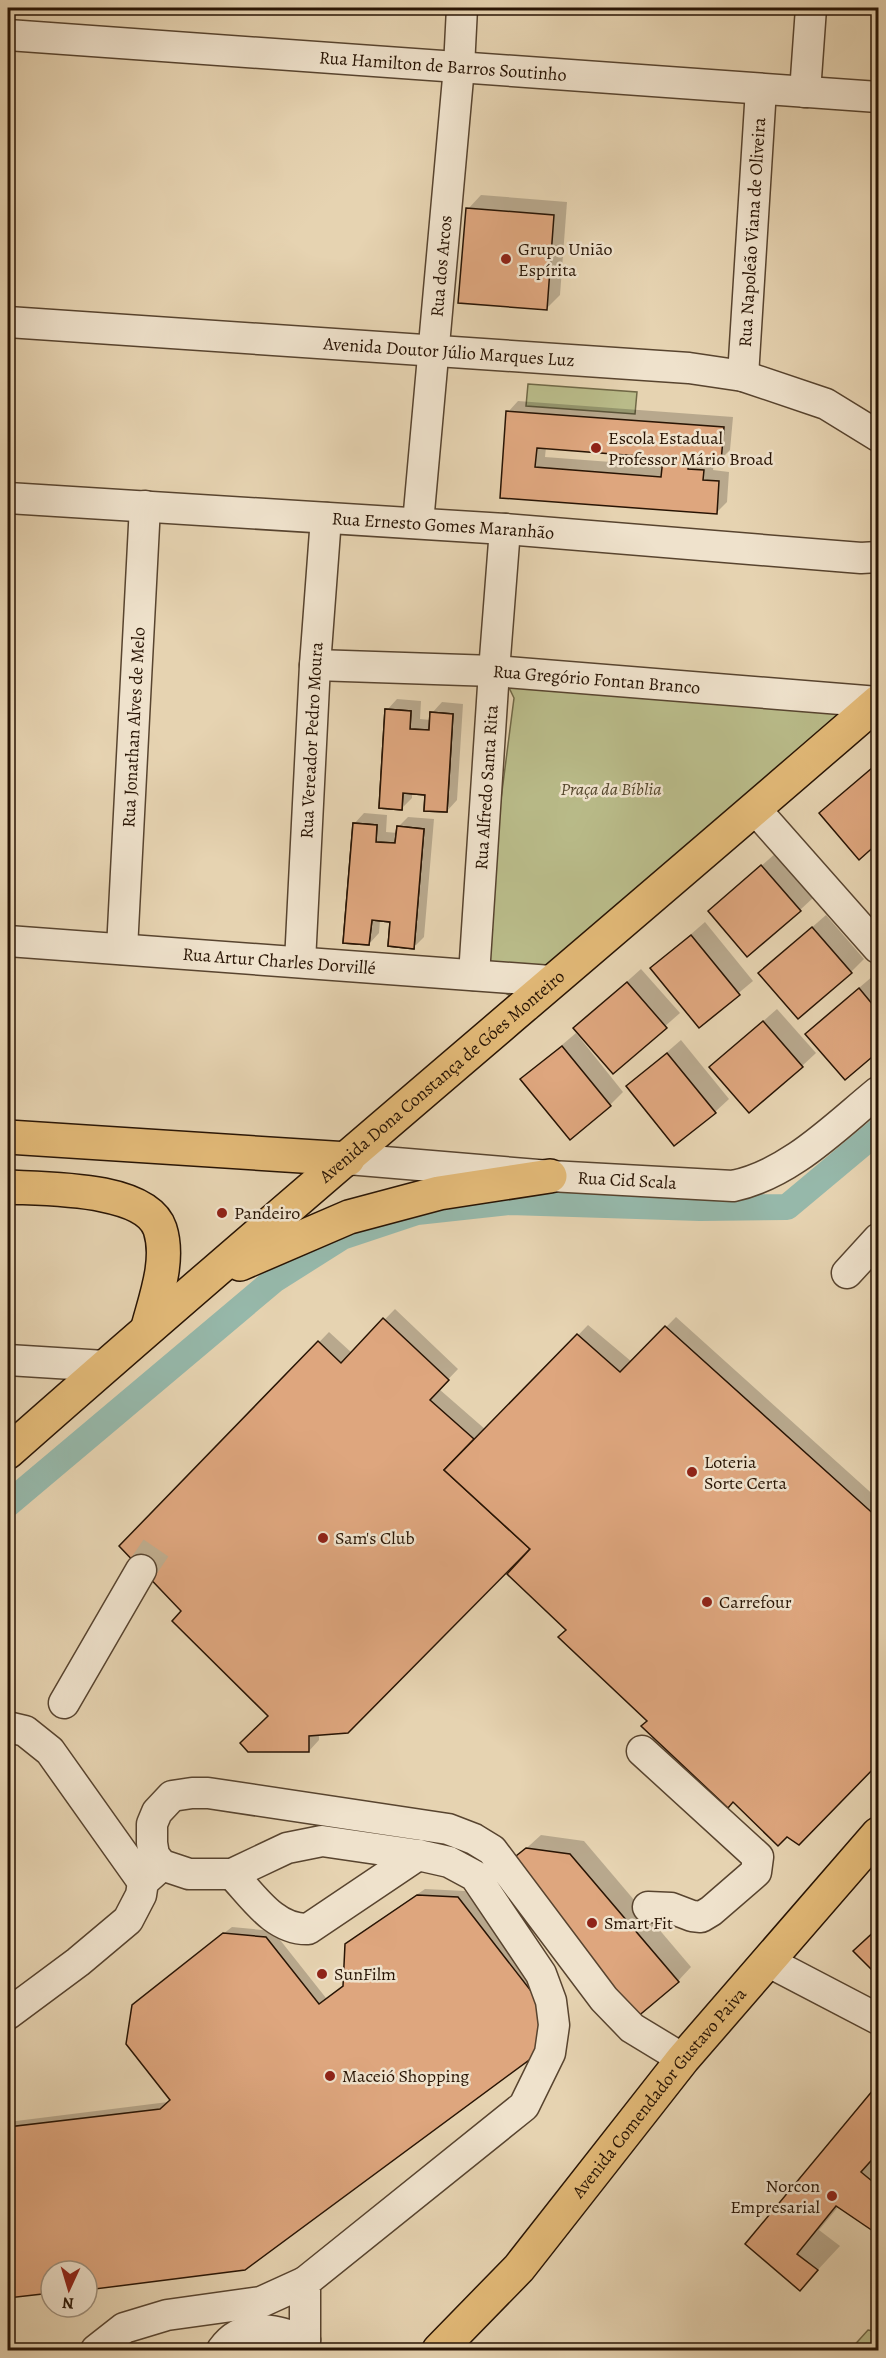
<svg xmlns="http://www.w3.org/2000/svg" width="886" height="2358" viewBox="0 0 886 2358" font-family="Alegreya,serif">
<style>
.green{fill:#b9bb89;stroke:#706846;stroke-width:1.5}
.shadow{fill:#0003;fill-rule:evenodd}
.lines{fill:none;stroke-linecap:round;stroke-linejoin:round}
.canal{stroke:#96b8aa;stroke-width:26}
.building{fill:#dea67e;stroke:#281404;stroke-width:1.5;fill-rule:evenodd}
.minor-tunnel{stroke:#c0ad8e;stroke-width:30;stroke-dasharray:30 15;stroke-linecap:butt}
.minor-casing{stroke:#58442f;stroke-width:33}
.major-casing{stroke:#281404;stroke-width:36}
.minor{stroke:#efe2cc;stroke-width:30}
.major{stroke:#e3ba78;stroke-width:33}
.poi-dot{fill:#8f2418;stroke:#efe2cc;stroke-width:2}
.labels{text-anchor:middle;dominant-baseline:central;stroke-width:5;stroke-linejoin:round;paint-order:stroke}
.street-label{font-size:18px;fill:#281404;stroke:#efe2cc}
.poi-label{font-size:18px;fill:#281404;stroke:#efe2cc;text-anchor:start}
.park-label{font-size:18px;font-style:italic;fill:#54462c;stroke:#efe2cc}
</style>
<rect width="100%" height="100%" fill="#e6d3b1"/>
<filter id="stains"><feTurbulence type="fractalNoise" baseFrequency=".00333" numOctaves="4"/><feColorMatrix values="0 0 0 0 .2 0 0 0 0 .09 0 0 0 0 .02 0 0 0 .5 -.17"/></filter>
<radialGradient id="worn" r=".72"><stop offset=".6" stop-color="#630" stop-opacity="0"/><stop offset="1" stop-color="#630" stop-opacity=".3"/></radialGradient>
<!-- green -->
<g class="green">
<polygon points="528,384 637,392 635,414 526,406"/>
<polygon points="502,673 878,702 525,1004 478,978 514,698"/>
<polygon points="868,2330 878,2332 878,2350 850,2350"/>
</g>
<!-- shadow -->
<g class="shadow">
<polygon points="481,195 567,202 560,295 546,309 468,209"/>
<path d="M518 401 733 417 730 450 720 460H714L713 470 729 472 727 502 716 513 501 497 508 412ZM546 447 664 456V466L545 457Z"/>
<polygon points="397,699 421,701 420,719 431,720 432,713 442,702 463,704 457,800 447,811 427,793 412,792 412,798 402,808 387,710"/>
<polygon points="878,762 878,841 859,858 821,813"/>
<polygon points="364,813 387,815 386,832 398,833 398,827 408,817 434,819 424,937 414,947 392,921 380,920 379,933 369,944 354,824"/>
<polygon points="776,853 814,897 800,910 710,911"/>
<polygon points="878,871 878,882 873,876"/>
<polygon points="826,915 864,959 851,972 760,973"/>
<polygon points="705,922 753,981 699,1026 652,968"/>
<polygon points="641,969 680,1013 613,1072 575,1028"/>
<polygon points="873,976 878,982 878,1050 845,1078 820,1021"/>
<polygon points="777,1009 816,1053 802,1066 711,1067"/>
<polygon points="576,1033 623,1092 610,1105 522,1079"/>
<polygon points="681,1040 729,1099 715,1112 628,1086"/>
<polygon points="395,1309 458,1369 439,1389 486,1430 588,1325 632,1362 676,1317 878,1499 878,1762 798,1843 507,1571 319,1733 319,1740 309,1751 270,1716 183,1611 121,1546 329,1332 352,1353"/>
<polygon points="541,1835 584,1841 691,1967 678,1981 508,1865"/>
<polygon points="425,1889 465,1891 551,2001 87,2288 87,2271 51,2271 51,2292 8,2296 8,2122 168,2102 172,2099 141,1998 232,1927 273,1931 326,1998 345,1984 347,1945 354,1937"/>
<polygon points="878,1929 878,1974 856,1951"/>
<polygon points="878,2086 878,2223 872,2229 839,2206 819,2230 840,2246 800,2289 747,2244"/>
</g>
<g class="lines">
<!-- canal -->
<polyline class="canal" points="8,1504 274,1280 342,1237 417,1212 510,1202 700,1208 787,1207 878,1131"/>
</g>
<!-- building -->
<g class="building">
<polygon points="466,208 554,215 547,310 458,303"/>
<path d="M506 411 724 427 721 462 689 460 688 469 704 470 703 480 719 481 717 514 500 498ZM537 448 663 458 661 477 535 467Z"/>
<path d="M385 709 411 711 410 729 429 730 430 712 453 714 447 812 424 811 425 795 403 793 402 810 379 808ZM409 739 428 741 425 780 405 778Z"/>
<polygon points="385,709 411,711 410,729 429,730 430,712 453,714 447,812 424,811 425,795 403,793 402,810 379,808"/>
<polygon points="872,768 878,775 878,843 859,860 819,813"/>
<path d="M353 823 377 825 376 842 395 843 397 826 424 829 414 949 388 946 390 922 372 920 369 945 343 943ZM375 860 394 862 391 910 372 909Z"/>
<polygon points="353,823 377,825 376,842 395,843 397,826 424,829 414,949 388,946 390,922 372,920 369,945 343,943"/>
<polygon points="761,865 801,911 747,957 708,911"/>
<polygon points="812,927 852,973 798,1019 758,973"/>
<polygon points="691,935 740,995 699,1028 650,968"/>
<polygon points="627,982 667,1028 613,1074 573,1028"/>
<polygon points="859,988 878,1011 878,1052 845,1080 805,1034"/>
<polygon points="763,1021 803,1067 749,1113 709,1067"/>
<polygon points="562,1046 611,1106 570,1140 520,1079"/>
<polygon points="667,1053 716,1113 674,1146 626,1086"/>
<polygon points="383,1318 449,1380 430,1400 474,1439 444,1470 530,1549 348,1733 309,1736 309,1752 248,1752 240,1743 268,1716 172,1621 181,1611 119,1546 318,1341 341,1363"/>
<polygon points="665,1326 878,1518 878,1764 799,1845 787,1837 778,1846 733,1802 728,1808 641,1726 647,1721 558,1637 566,1630 507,1574 530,1549 444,1470 577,1334 620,1372"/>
<polygon points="526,1848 570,1854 679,1982 636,2018 506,1864"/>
<polygon points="417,1895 458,1897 545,2009 540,2052 245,2270 87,2290 87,2271 51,2271 51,2293 8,2298 8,2127 160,2109 170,2100 126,2044 132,2005 223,1933 266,1937 319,2004 343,1986 345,1944"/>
<polygon points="878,1928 878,1976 853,1951"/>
<polygon points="878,2084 878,2153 861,2172 878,2186 878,2223 873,2231 836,2206 797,2254 818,2270 800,2291 745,2244"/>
</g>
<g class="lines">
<!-- minor-tunnel -->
<polyline class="minor-tunnel" points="141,1570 156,1548"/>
<defs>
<g id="minor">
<path id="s1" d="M8 35 878 97"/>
<polyline points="805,92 811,8"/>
<path id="s2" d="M8 322 689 368 743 376 826 404 878 436"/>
<path id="s3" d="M743 376 761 89"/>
<path id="s4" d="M8 498 505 529 861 558 878 557"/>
<path id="s5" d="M418 523 459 67 462 8"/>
<path id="s6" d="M315 665 494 671 878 702"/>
<polyline points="755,809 878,948"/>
<path id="s7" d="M8 941 551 981"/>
<path id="s8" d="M122 949 145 506"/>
<path id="s9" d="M300 962 315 665 326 518"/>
<path id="s10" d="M474 975 494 671 505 529"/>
<path id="s11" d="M348 1159 550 1176 733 1186C790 1174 835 1127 878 1092"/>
<polyline points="847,1273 878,1239"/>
<polyline points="8,1360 105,1366"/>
<polyline points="64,1703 141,1570"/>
<polyline points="8,1727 25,1731 50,1751 143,1882"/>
<polyline points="642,1751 758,1857 756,1872 711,1911 701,1917 692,1916 671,1908 648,1907"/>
<path d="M232 1874C253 1896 274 1930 308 1929L418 1855"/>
<polyline points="767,1961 878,2019"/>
<polyline points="8,2014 78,1962 128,1920 141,1895 143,1882 162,1865"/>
<polyline points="96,2350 124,2328 167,2315 261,2302 305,2282"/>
<path d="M222 2350C244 2319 275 2331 305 2340"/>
<polyline points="303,2350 305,2340 305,2282 524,2106 550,2053 554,2025 551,2001 541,1974 475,1876 449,1862 418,1855 322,1841 287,1848 232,1874 189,1874 162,1865 154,1855 152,1843 152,1824 157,1812 172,1796 192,1793 208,1793 448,1829 474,1839 492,1850 604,1999 632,2028 683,2059"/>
</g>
<g id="major">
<polyline points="8,1137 348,1159"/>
<path d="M8 1187C44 1189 146 1187 160 1229 170 1260 156 1297 148 1327"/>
<polyline points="240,1264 349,1217 439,1193 550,1176"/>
<path id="s12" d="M8 1452C295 1198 589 953 878 702"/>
<path id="s13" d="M439 2350 519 2268 683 2059 878 1834"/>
</g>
</defs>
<!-- minor casing -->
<use href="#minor" class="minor-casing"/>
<!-- major casing -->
<use href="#major" class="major-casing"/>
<!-- minor -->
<use href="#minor" class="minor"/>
<!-- major -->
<use href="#major" class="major"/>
</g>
<!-- markers -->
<g class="poi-dot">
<circle cx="506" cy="259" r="6"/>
<circle cx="596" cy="448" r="6"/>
<circle cx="222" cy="1213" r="6"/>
<circle cx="692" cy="1472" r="6"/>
<circle cx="323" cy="1538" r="6"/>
<circle cx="707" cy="1602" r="6"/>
<circle cx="592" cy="1923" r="6"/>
<circle cx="322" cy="1974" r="6"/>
<circle cx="330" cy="2076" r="6"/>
<circle cx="832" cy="2196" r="6"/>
</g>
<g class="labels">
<!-- street labels -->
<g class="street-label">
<text stroke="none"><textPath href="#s1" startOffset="436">Rua Hamilton de Barros Soutinho</textPath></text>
<text stroke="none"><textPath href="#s3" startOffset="144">Rua Napoleão Viana de Oliveira</textPath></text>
<text stroke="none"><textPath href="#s5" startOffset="258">Rua dos Arcos</textPath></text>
<text stroke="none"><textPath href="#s2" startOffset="442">Avenida Doutor Júlio Marques Luz</textPath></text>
<text stroke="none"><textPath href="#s4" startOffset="436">Rua Ernesto Gomes Maranhão</textPath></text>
<text stroke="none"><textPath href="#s6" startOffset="282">Rua Gregório Fontan Branco</textPath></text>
<text stroke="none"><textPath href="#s8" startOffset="222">Rua Jonathan Alves de Melo</textPath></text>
<text stroke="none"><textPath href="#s9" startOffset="222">Rua Vereador Pedro Moura</textPath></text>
<text stroke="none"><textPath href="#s10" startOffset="188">Rua Alfredo Santa Rita</textPath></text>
<text stroke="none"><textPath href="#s7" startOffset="272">Rua Artur Charles Dorvillé</textPath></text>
<text stroke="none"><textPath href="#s12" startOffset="574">Avenida Dona Constança de Góes Monteiro</textPath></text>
<text stroke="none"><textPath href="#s11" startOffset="280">Rua Cid Scala</textPath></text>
<text stroke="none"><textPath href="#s13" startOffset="339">Avenida Comendador Gustavo Paiva</textPath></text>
</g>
<!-- poi labels -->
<g class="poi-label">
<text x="518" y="249">Grupo União<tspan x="518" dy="21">Espírita</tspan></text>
<text x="608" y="438">Escola Estadual<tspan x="608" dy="21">Professor Mário Broad</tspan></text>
<text x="234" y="1213">Pandeiro</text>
<text x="704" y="1462">Loteria<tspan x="704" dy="21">Sorte Certa</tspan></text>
<text x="335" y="1538">Sam's Club</text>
<text x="719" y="1602">Carrefour</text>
<text x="604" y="1923">Smart Fit</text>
<text x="334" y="1974">SunFilm</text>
<text x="342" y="2076">Maceió Shopping</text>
<text x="820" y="2186" text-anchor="end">Norcon<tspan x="820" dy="21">Empresarial</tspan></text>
</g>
<!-- park labels -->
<g class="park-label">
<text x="611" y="789">Praça da Bíblia</text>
</g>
</g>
<!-- margin -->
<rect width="886" height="2358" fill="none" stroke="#e6d3b1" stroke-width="30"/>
<rect x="9" y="9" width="868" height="2340" fill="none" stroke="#281404" stroke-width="3"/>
<rect x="15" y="15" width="856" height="2328" fill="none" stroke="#281404" stroke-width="1.5"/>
<!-- north arrow -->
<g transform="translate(69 2289) rotate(184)"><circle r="28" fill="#efe2cc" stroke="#9f907c" stroke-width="1.5"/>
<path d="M0-4.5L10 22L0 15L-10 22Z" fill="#8f2418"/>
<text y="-9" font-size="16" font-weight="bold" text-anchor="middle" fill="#281404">N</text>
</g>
<rect width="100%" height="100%" filter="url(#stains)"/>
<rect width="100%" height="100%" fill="url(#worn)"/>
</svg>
